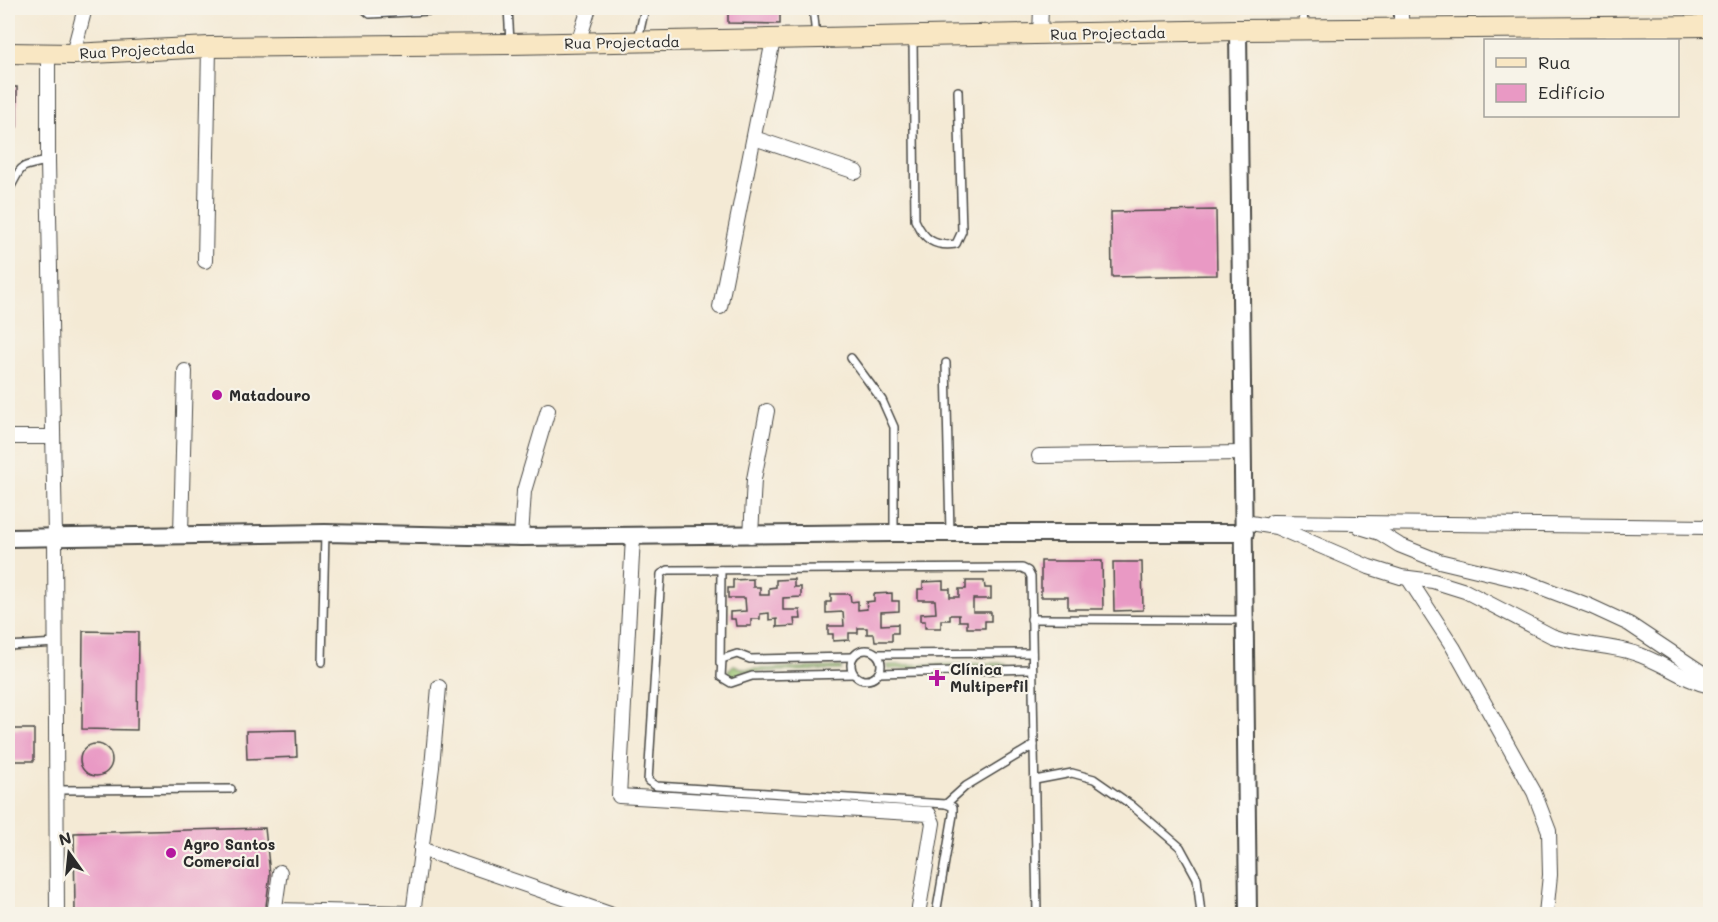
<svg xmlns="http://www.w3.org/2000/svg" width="1718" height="922" viewBox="0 0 1718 922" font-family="Mali,sans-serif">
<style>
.green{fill:#98c370;stroke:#62774e;stroke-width:1.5}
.building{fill:#e999c4}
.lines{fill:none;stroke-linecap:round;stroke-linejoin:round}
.service-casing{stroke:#494844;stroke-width:10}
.minor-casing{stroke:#494844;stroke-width:16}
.tertiary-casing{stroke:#494844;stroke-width:20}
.secondary-casing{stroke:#494844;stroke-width:22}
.service{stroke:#fff;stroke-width:7}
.minor{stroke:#fff;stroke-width:14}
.tertiary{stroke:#fff;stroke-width:16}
.secondary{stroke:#f9e7c3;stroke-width:20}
.poi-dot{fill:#b5179e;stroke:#f7f3e8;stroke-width:2}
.labels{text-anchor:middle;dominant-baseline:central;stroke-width:4.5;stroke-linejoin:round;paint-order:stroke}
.street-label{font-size:15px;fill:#2b2b2b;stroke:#f7f3e8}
.poi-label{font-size:15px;font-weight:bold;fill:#2b2b2b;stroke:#f7f3e8;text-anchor:start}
</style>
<rect width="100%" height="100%" fill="#f7f3e8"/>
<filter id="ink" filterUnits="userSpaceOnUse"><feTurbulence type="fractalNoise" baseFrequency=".0167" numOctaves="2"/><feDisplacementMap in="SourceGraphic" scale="12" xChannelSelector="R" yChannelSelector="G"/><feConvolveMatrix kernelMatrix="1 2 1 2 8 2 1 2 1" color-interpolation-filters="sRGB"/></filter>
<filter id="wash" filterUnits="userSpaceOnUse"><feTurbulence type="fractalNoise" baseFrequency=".008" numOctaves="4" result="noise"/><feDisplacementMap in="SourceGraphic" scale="24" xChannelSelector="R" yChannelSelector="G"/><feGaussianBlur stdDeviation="1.35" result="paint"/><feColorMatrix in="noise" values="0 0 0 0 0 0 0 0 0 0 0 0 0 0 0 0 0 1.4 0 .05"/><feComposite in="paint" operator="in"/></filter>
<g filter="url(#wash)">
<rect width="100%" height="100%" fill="#f4ead5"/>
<!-- green -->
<g class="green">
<polygon points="1005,663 1005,666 888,669 888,665"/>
<polygon points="734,665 744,669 841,667 841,670 744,672 732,677 728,671"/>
</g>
<g id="blocks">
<!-- building -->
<g class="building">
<polygon points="728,8 780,8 780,24 728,23"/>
<rect x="8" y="87" width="9" height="40"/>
<polygon points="1216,210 1217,275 1112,277 1111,212"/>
<polygon points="1041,561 1102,561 1103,609 1068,609 1068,597 1041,597"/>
<polygon points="1113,562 1142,562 1143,610 1114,611"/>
<polygon points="753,579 753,587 760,587 760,595 769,595 769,588 776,587 776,580 794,579 794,587 801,587 801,597 783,598 783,610 800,610 801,619 794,619 795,626 777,627 777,619 769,620 769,613 760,614 760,619 751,619 751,626 736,626 735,619 730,619 730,612 746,611 745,598 728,598 728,588 733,588 733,580"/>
<polygon points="943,581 943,589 950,589 950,597 959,597 959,589 966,589 966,581 984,581 985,588 991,588 991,599 973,599 973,612 991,612 991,621 985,621 985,628 967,628 967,621 959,621 959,615 950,615 950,620 941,620 941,628 925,628 925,621 920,621 920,614 936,613 935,600 918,600 918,589 923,589 923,582"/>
<polygon points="892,593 892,601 899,601 899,611 881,612 881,625 898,624 898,633 892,633 892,641 875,641 874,634 867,634 867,628 858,628 858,633 849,633 849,640 833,641 833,634 828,634 828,626 844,626 843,612 826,613 826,602 831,602 831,594 850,594 851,602 858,601 858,610 867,609 866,602 874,601 874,594"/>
<polygon points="83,631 138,632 137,730 82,729"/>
<rect x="8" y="729" width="26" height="32"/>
<polygon points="296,730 297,757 247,759 246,731"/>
<circle cx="96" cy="760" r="16"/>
<polygon points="265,828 270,874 265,914 75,914 74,833"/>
</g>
</g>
</g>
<g filter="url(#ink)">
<use href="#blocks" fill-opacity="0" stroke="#494844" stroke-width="1.5"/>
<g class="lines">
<defs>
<g id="service">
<polyline points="363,8 370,14 489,8"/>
<polyline points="508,8 510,42"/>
<polyline points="813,8 816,36"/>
<polyline points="1303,28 1304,8"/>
<polyline points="638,39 645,8"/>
<path d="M913 39 915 220C924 240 935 247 956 244L962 231 958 91"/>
<path d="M8 191C24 166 14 167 48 161"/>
<polyline points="851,358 882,400 894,427 894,533"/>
<polyline points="946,363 950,533"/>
<polyline points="1031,619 1245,620"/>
<polyline points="8,646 56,643"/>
<circle cx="866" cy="665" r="15"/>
<polyline points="877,654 1032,653"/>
<polyline points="852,657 750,659 737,654 722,659 721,677 731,683 752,676 853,674"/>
<polyline points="322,662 325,533"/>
<polyline points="720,663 721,570"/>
<polyline points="879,673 1032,669"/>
<polyline points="1035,780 1072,773 1094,779 1130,804 1180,847 1197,878 1201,914"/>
<polyline points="56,790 231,789"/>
<polyline points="946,804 966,786 1034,745"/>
<polyline points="936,914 953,815 953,807 946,804 656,786 648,781 661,574 668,570 1022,568 1028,571 1031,577 1037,914"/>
</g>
<g id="minor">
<polyline points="1401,30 1401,8"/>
<polyline points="1040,34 1041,8"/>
<polyline points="578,43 589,8"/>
<polyline points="48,54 48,161 55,537 57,914"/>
<polyline points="73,54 85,8"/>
<polyline points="754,138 856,172"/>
<polyline points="205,261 209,47"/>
<polyline points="720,307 773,40"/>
<polyline points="8,437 52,437"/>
<polyline points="1039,456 1243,453"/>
<path d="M1244 522 1276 527 1369 567 1401 577 1433 581 1465 591 1552 636C1579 646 1607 644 1634 653 1661 661 1683 680 1710 686"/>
<polyline points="1272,522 1710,527"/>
<polyline points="1360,527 1380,533 1399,545 1439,561 1527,582 1590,606 1629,624 1710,678"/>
<polyline points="181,534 185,371"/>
<polyline points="751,536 754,479 767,411"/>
<polyline points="521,537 524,491 548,410"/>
<polyline points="633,537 619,796 929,814 933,823 918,914"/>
<polyline points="1408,578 1453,647 1534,792 1549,831 1550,875 1546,914"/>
<polyline points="421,849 610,914"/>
<polyline points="275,910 413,913"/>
<polyline points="274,914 280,872"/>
<polyline points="413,914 432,767 439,687"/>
</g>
<g id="tertiary">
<polyline points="1238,30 1248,914"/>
<polyline points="8,538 325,533 521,537 894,533 1245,533"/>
</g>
<polyline id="secondary" points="8,53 73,54 209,47 510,44 1238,30 1710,26"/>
</defs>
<!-- service casing -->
<use href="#service" class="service-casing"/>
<!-- minor casing -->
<use href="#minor" class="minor-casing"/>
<!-- tertiary casing -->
<use href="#tertiary" class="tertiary-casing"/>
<!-- secondary casing -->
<use href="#secondary" class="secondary-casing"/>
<!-- service -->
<use href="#service" class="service"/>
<!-- minor -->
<use href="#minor" class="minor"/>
<!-- tertiary -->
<use href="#tertiary" class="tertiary"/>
<!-- secondary -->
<use href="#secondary" class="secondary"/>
</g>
</g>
<!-- markers -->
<g class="poi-dot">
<circle cx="217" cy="395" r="6"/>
<path d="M934 669h6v6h6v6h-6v6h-6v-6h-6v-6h6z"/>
<circle cx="171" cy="853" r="6"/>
</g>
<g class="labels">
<!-- street labels -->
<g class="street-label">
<text transform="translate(1108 33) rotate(-1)">Rua Projectada</text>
<text transform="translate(622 42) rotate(-1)">Rua Projectada</text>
<text transform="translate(137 50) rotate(-3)">Rua Projectada</text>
</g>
<!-- poi labels -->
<g class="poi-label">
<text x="229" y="395">Matadouro</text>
<text x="950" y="669">Clínica<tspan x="950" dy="17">Multiperfil</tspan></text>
<text x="183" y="844">Agro Santos<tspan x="183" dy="17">Comercial</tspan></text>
</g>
</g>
<!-- margin -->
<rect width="1718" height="922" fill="none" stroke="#f7f3e8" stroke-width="30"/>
<!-- legend -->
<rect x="1484" y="39" width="195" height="78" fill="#f7f3e8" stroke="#a5a39c" stroke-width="1.5"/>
<rect x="1496" y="58" width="30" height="9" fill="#f9e7c3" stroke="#a5a39c" stroke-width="1.5"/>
<text x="1538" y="69" font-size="18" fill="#2b2b2b">Rua</text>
<rect x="1496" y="84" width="30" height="18" fill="#e999c4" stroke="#a5a39c" stroke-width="1.5"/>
<text x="1538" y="99" font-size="18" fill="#2b2b2b">Edifício</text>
<!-- north arrow -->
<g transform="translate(69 853) rotate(345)" stroke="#f7f3e8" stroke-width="4.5" paint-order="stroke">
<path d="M0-4.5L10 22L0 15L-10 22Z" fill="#2b2b2b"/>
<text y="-9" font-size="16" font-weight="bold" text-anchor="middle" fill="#2b2b2b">N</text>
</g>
</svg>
